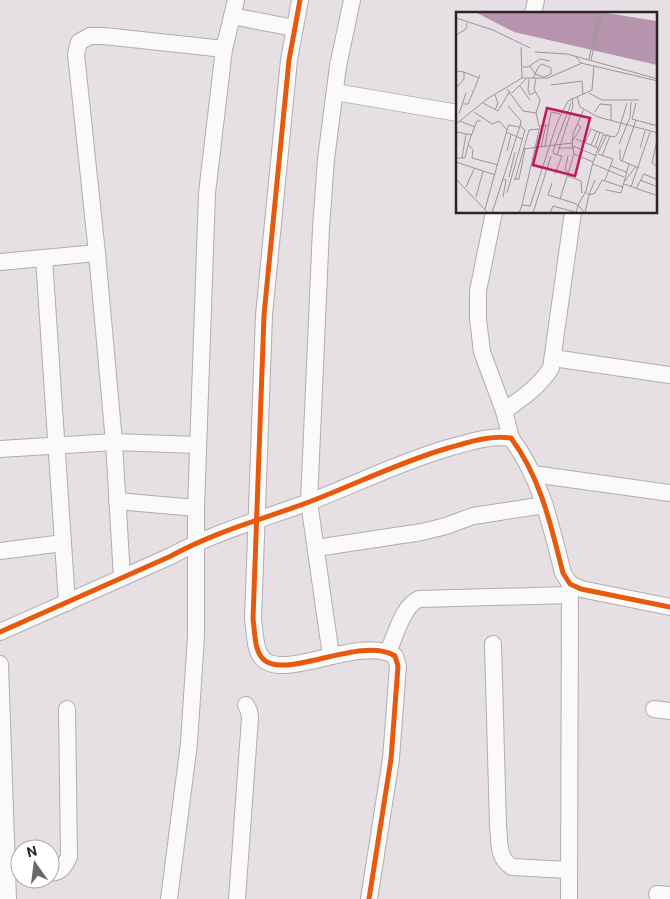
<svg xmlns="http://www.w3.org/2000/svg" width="670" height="899" viewBox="0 0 670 899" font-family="Roboto,sans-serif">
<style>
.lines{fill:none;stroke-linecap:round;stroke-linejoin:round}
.minor-casing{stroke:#b1acaf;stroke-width:18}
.minor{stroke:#fbfafb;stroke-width:16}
.cycleway-casing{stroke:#fff;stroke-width:8}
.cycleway{stroke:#e8590c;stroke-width:5}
.inset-road{fill:none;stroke:#9a9599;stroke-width:1}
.view{fill:#c2185b;fill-opacity:0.15;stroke:#c2185b;stroke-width:2.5}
.inset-edge{fill:none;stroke:#292528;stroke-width:2.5}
</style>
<rect width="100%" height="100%" fill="#e6e0e4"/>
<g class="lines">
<defs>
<g id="minor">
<path d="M300 0 289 60 264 315 253 619C255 631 254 650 263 659 285 681 360 635 395 656L398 666 391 759 369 899"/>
<polyline points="533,14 536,0"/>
<polyline points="232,16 294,28"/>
<polyline points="335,92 458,113"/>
<polyline points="494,212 478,291 478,319 482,352 504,411 511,438"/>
<polyline points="44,258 67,603"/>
<polyline points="0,262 97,253"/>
<polyline points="553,358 670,375"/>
<path d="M504 411C522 398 539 387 551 368L573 212"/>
<polyline points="0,449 114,442 198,445"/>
<polyline points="533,474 670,493"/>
<polyline points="117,501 196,508"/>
<polyline points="316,548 422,532 446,526 473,516 545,505"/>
<polyline points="0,551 63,543"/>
<polyline points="122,578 114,442 97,253 76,54 79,42 90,36 104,36 224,49"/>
<path d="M0 632 171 556C214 532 263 519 309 502 356 484 400 462 448 448 470 442 489 435 511 438 541 478 551 526 563 573L570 584 581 589 670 607"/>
<path d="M493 644 498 826C500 842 497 858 512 867L569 870"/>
<path d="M388 652C395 637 403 605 419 599L570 595"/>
<polyline points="331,656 309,502 321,228 326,159 338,66 352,0"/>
<polyline points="0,664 8,899"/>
<polyline points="654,709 670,711"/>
<path d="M50 873C61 872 64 867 69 857L67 709"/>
<polyline points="657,894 670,895"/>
<polyline points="169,899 189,743 196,636 196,508 207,193 224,49 236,0"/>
<polyline points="237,899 250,718 249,711 246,705"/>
<polyline points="569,899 570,584"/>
</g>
</defs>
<!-- minor casing -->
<use href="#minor" class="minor-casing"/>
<!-- minor -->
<use href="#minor" class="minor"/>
<defs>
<g id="cycleway">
<path d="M300 0 289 60 264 315 253 619C255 631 254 650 263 659 285 681 360 635 395 656L398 666 391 759 369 899"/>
<path d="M0 632 171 556C214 532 263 519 309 502 356 484 400 462 448 448 470 442 489 435 511 438 541 478 551 526 563 573L570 584 581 589 670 607"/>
</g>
</defs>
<!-- cycleway casing -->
<use href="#cycleway" class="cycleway-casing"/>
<!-- cycleway -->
<use href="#cycleway" class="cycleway"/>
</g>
<!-- overview -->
<g transform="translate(456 12)">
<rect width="201" height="201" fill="#e6e0e4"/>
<path d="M21 1H150L201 9V53L58 20Z" fill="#b694ad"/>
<path class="inset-road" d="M0 6 37 18 74 36M0 23 10 17 11 11M79 40 111 42 202 67M120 45 125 51 202 69M133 47 143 1M135 48 146 1M74 54 79 62 88 65 95 62V56L86 52 83 54 77 66M67 55H72L84 47 94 49M0 59 8 60V67L0 76M8 60 23 66M66 66H92L126 51M80 66 78 77 84 88 80 101 83 114M73 67 72 78 74 83 79 80M95 73 126 69 127 83M64 74 74 88M51 77 67 99 80 101M56 81 70 67M133 81 146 88H183M121 85 124 95 142 105 202 121M27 91 42 99 54 79M180 91 176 107 202 114M7 92H12L24 63M155 92V108M52 94 65 109 64 114M39 98 42 91 39 83M18 100 36 112 43 109 51 118 29 197M139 100 144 92 155 93M3 102 10 81M4 109 19 115M25 109H21L12 132 17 138 16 146 42 153M0 112 31 87 66 66 65 35M51 118 53 113 63 115M0 120 16 123M50 120 66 127M202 124 196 151 202 155M120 127 142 136M116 130 125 115 121 112M129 131 135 117 148 122M116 132 117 122 128 97M163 132 174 105 175 90M135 133 141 119M89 134 95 100 104 102M117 134 141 144M85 135 90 113M139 135 144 120M102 136H118M184 136 189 119M67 137 116 131 118 142 137 150 130 179 122 193 129 201M164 137V148L183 156M51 139 55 122M142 141 151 122M142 142 157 147 149 168M101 143 117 94 116 86M112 144 109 158 113 160M146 144 154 124M0 146H9L12 133M6 146 10 122M166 149 180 108M0 150 39 163M137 150 147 123 159 125 162 121 171 91M137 152 168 165M155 154 170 160M99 162 106 144 98 142 97 139 115 91M112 164 125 169 126 181M53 165 59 140M0 167 32 201M58 167H63L69 137M59 168 73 118 83 117M184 168 202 175M169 169 180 154M96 171 92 183 118 191 122 193 120 201M168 172 202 184M10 175 18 157M175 175 194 120M180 177 188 162 202 168M150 178 165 181 173 152M133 183 139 181 146 168 167 175M133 183 139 168M20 185 27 159M47 185 50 168 47 167M104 187 118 142M66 193 84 114 93 113M129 200 133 183 129 180M36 201 64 114 69 118 51 181M63 201 66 193 74 194 101 111 112 89 136 78 138 53M77 201 95 144M94 201 97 194 119 200"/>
<path class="view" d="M91 96 134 106 119 164 77 153Z"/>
<rect width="201" height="201" class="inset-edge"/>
</g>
<!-- north arrow -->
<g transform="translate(35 864) rotate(346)"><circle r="24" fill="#ffffff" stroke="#a9a8a9"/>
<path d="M0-4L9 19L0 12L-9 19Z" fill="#6b666a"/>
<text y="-8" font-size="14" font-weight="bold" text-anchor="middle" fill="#292528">N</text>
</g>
</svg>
